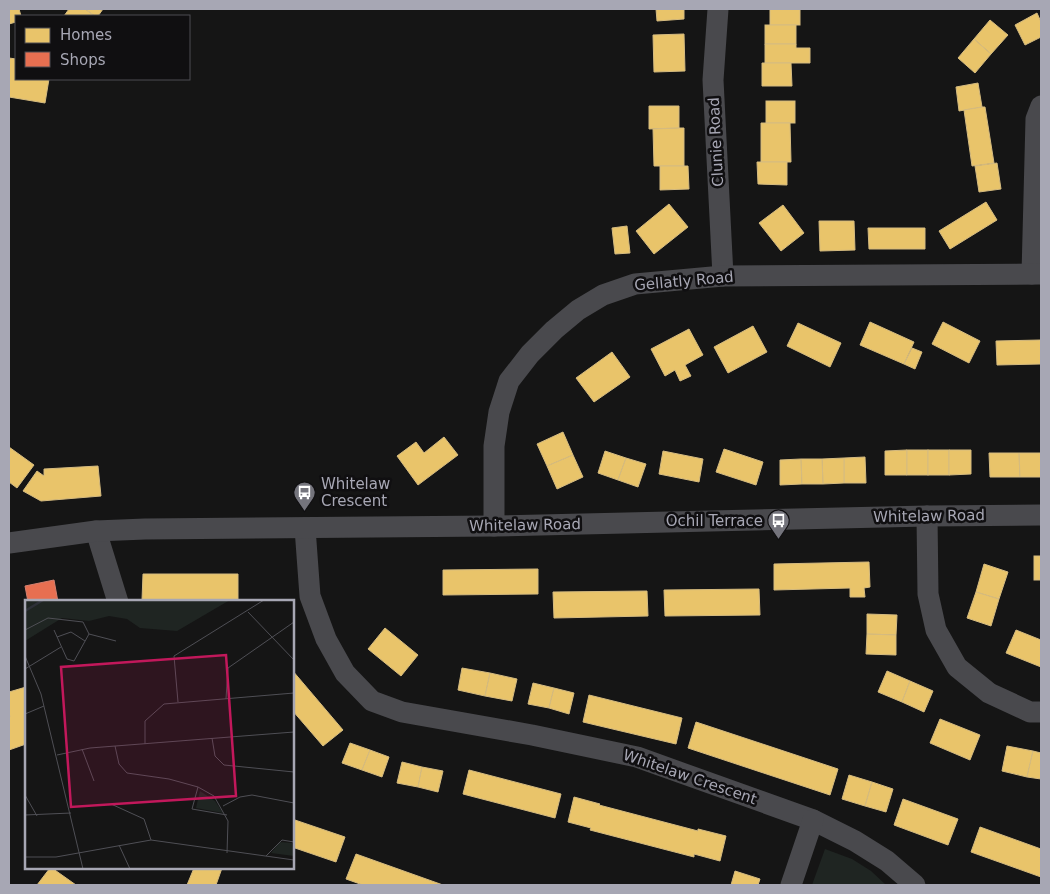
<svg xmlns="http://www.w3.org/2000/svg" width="1050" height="894" viewBox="0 0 1050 894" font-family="'DejaVu Sans',sans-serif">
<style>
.green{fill:#1f2522}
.homes{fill:#e9c46a;stroke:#d5bb80}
.shops{fill:#e76f51;stroke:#d4806f}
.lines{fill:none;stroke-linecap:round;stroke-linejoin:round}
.minor{stroke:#49494d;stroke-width:21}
.labels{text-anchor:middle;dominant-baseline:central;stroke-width:5;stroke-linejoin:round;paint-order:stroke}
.street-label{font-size:15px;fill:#a7a7b4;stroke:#100f11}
.poi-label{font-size:15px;fill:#a7a7b4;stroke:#100f11;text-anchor:start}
.inset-river{fill:none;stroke:#2e3038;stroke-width:2.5}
.inset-road{fill:none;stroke:#4f4f55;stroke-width:1}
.view{fill:#c2185b;fill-opacity:0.15;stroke:#c2185b;stroke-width:2.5}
.inset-edge{fill:none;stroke:#a7a7b4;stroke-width:2.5}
</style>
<rect width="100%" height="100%" fill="#151515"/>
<!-- green -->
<polygon class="green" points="825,849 852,859 871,871 886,885 812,885"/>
<!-- homes -->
<g class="homes">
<polygon points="9,9 19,9 21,16 16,16 16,22 9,24"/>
<polygon points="69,9 85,9 95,16 64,16"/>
<polygon points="85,9 103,9 98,16 95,16"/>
<polygon points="656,9 684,9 684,19 657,21"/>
<rect x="770" y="9" width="30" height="16"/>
<polygon points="1037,13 1041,22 1041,37 1025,45 1015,25"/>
<polygon points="990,20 1008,35 991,54 974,39"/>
<rect x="765" y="25" width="31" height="19"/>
<polygon points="684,34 685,71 654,72 653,35"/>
<polygon points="974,39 991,54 975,73 958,58"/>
<polygon points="765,44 796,44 796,48 810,48 810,63 765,63"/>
<polygon points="9,58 16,59 16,79 49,79 45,103 9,97"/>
<polygon points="762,63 791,63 792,86 762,86"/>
<polygon points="978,83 982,107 959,111 956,87"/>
<rect x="766" y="101" width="29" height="22"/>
<polygon points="649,106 679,106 679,128 649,129"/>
<polygon points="982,107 985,107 994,163 972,166 964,110"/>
<polygon points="761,123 790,123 791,162 761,162"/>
<polygon points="679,128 684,128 684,166 654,166 653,129"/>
<polygon points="757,162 787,162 787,185 758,184"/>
<polygon points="997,163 1001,189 979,192 975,166"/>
<polygon points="660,166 688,166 689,189 660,190"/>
<polygon points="986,202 997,220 950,249 939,231"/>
<polygon points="669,204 688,227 654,254 636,231"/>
<polygon points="783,205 804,233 781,251 759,223"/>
<polygon points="819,221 854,221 855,250 820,251"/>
<polygon points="627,226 630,253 615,254 612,228"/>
<polygon points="868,228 925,228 925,249 869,249"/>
<polygon points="870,322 914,342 904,364 860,345"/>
<polygon points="943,322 980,341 969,363 932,344"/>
<polygon points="798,323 841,343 830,367 787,346"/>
<polygon points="753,326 767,352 728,373 714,347"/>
<polygon points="689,329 703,355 685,365 691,376 680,381 675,370 665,376 651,349"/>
<polygon points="1041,340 1041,364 997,365 996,341"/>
<polygon points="912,348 922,352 915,369 904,364"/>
<polygon points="612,352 630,377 594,402 576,378"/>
<polygon points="563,432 573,455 547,466 537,444"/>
<polygon points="444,437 458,455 418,485 397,456 416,442 424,453"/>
<polygon points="9,447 34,465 17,488 9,482"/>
<polygon points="724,449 763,462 756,485 716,472"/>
<polygon points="907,450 907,475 885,475 885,451"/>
<rect x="907" y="450" width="21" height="25"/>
<rect x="928" y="450" width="21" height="25"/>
<polygon points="949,450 971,450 971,474 949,475"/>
<polygon points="605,451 626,458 618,480 598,473"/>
<polygon points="663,451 703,459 699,482 659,474"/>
<polygon points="989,453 1019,453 1020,477 990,477"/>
<polygon points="1019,453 1041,453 1041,477 1020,477"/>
<polygon points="573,455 583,477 557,489 547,466"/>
<polygon points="865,457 866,483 844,483 844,458"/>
<polygon points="626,458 646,464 638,487 618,480"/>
<polygon points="844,458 844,483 823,484 822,459"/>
<polygon points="801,459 802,484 780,485 780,460"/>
<polygon points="801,459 822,459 823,484 802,484"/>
<polygon points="98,466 101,496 41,501 23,491 37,471 44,476 44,469"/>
<rect x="1034" y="556" width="7" height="24"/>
<polygon points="869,562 870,587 864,588 865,597 850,597 850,588 774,590 774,564"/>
<polygon points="984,564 1008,572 999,599 976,592"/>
<polygon points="538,569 538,594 443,595 443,570"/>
<polygon points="143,574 238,574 238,600 142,600"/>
<polygon points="759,589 760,615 665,616 664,590"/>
<polygon points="647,591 648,616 554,618 553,592"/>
<polygon points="976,592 999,599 991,626 967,618"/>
<polygon points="867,614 897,615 896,635 867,634"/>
<polygon points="385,628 418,655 401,676 368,649"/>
<polygon points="1016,630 1041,640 1041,667 1006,653"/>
<polygon points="867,634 896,635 896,655 866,654"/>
<polygon points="462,668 490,673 485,696 458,690"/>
<polygon points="292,670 343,730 323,746 292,710"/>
<polygon points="887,671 910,681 902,702 878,692"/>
<polygon points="490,673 517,679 512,701 485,696"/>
<polygon points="910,681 933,691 924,712 902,702"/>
<polygon points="533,683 554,688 549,708 528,704"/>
<polygon points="26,687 26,744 9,750 9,718 10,717 9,712 9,692"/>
<polygon points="554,688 574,693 569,714 549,708"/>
<polygon points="589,695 682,718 676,744 583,722"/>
<polygon points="940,719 980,735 970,760 930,743"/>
<polygon points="696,722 838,769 830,795 688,748"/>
<polygon points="350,743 370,750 362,770 342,763"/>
<polygon points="1007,746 1033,751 1027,777 1002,771"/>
<polygon points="370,750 389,757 382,777 362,770"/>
<polygon points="1033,751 1041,753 1041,779 1027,777"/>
<polygon points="402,762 422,767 418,787 397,783"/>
<polygon points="422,767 443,771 438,792 418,787"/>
<polygon points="469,770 561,794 555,818 463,794"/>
<polygon points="849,775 872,782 865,806 842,799"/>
<polygon points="872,782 893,789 886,812 865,806"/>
<polygon points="574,797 600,804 599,805 698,831 698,829 726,836 720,861 694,854 694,857 590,830 591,828 568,822"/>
<polygon points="903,799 958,819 948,845 894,825"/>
<polygon points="292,819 345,837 336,862 292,847"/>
<polygon points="980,827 1041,849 1041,877 971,852"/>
<polygon points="356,854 443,885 363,885 346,879"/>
<polygon points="50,868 52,868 76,885 37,885"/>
<polygon points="194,868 222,868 216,885 187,885"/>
<polygon points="735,871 760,879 758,885 731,885"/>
</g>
<!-- shops -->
<polygon class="shops" points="54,580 58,602 28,602 25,586"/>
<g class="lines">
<!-- minor -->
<g class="minor">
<polyline points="718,9 713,80 723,276"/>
<polyline points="1032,274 1036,119 1041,106"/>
<polyline points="927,516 928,594 936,630 957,667 989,693 1030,712 1041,712"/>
<polyline points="494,526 494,446 499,412 509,381 530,354 554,330 578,310 603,295 635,284 723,276 1041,274"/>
<polyline points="305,528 310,596 326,639 345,673 372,701 402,712 532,735 637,757 813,820 855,841 887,861 915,885"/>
<polyline points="96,531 118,602"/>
<polyline points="9,543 96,531 145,529 494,526 927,516 1041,515"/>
<polyline points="791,885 813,820"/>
</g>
</g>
<!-- icons -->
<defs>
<symbol id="bus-pin" viewBox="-11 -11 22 30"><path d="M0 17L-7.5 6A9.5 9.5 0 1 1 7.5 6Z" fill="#74747c" stroke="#100f11"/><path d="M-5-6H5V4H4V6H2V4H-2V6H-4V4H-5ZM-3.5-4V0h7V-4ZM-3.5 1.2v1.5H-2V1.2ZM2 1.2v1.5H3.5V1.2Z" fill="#fff"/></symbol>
</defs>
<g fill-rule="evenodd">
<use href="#bus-pin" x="292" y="480" width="25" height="34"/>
<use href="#bus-pin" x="766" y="508" width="25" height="34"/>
</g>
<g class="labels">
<!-- street labels -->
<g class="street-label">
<text transform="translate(716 142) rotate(-93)">Clunie Road</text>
<text transform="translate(684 281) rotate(-5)">Gellatly Road</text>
<text transform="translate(929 516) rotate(-1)">Whitelaw Road</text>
<text transform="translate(525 525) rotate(-1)">Whitelaw Road</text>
<text transform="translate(690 777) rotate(19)">Whitelaw Crescent</text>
</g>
<!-- poi labels -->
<g class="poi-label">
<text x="321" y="484">Whitelaw<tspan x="321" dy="17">Crescent</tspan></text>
<text x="763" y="521" text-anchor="end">Ochil Terrace</text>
</g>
</g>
<!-- overview -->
<g transform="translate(25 600)">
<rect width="269" height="269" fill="#151515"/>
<path d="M0 0H205L152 31 115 28 102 19 84 16 64 21 37 18 0 41ZM175 191 190 201 198 213 171 208ZM255 242 267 243 269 256 246 253Z" fill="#1f2522"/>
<path class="inset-river" d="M0 11 18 0"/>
<path class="inset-road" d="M223 12 269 60M0 30 23 18 58 22 64 34 49 61 42 59 29 30M64 34 91 41M32 37 46 32 60 41M0 56 16 94 58 269M0 69 36 47M201 99 203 68 269 22M153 102 149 56 239 0M0 114 19 106M187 138 190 156 199 165 269 172M120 144V121L139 104 269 93M90 146 94 164 102 173 144 179 173 187 189 196 203 221 202 253M57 149 69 181M32 155 65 148 269 132M173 187 167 209 202 215M0 195 12 216M86 204 119 219 126 240M198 206 215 197 227 195 269 203M0 215 46 213M94 245 105 269M241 256 257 240 269 242M0 257H31L126 240 269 260"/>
<path class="view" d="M201 55 211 196 46 207 36 67Z"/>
<rect width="269" height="269" class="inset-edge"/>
</g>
<!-- border -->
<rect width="1050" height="894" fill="none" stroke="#a7a7b4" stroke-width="20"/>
<!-- legend -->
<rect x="15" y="15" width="175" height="65" fill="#100f11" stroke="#4c4c52"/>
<rect x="25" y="28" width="25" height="15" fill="#e9c46a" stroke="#4c4c52"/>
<text x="60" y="40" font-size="15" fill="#a7a7b4">Homes</text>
<rect x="25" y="52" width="25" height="15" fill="#e76f51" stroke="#4c4c52"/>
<text x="60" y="65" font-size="15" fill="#a7a7b4">Shops</text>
</svg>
